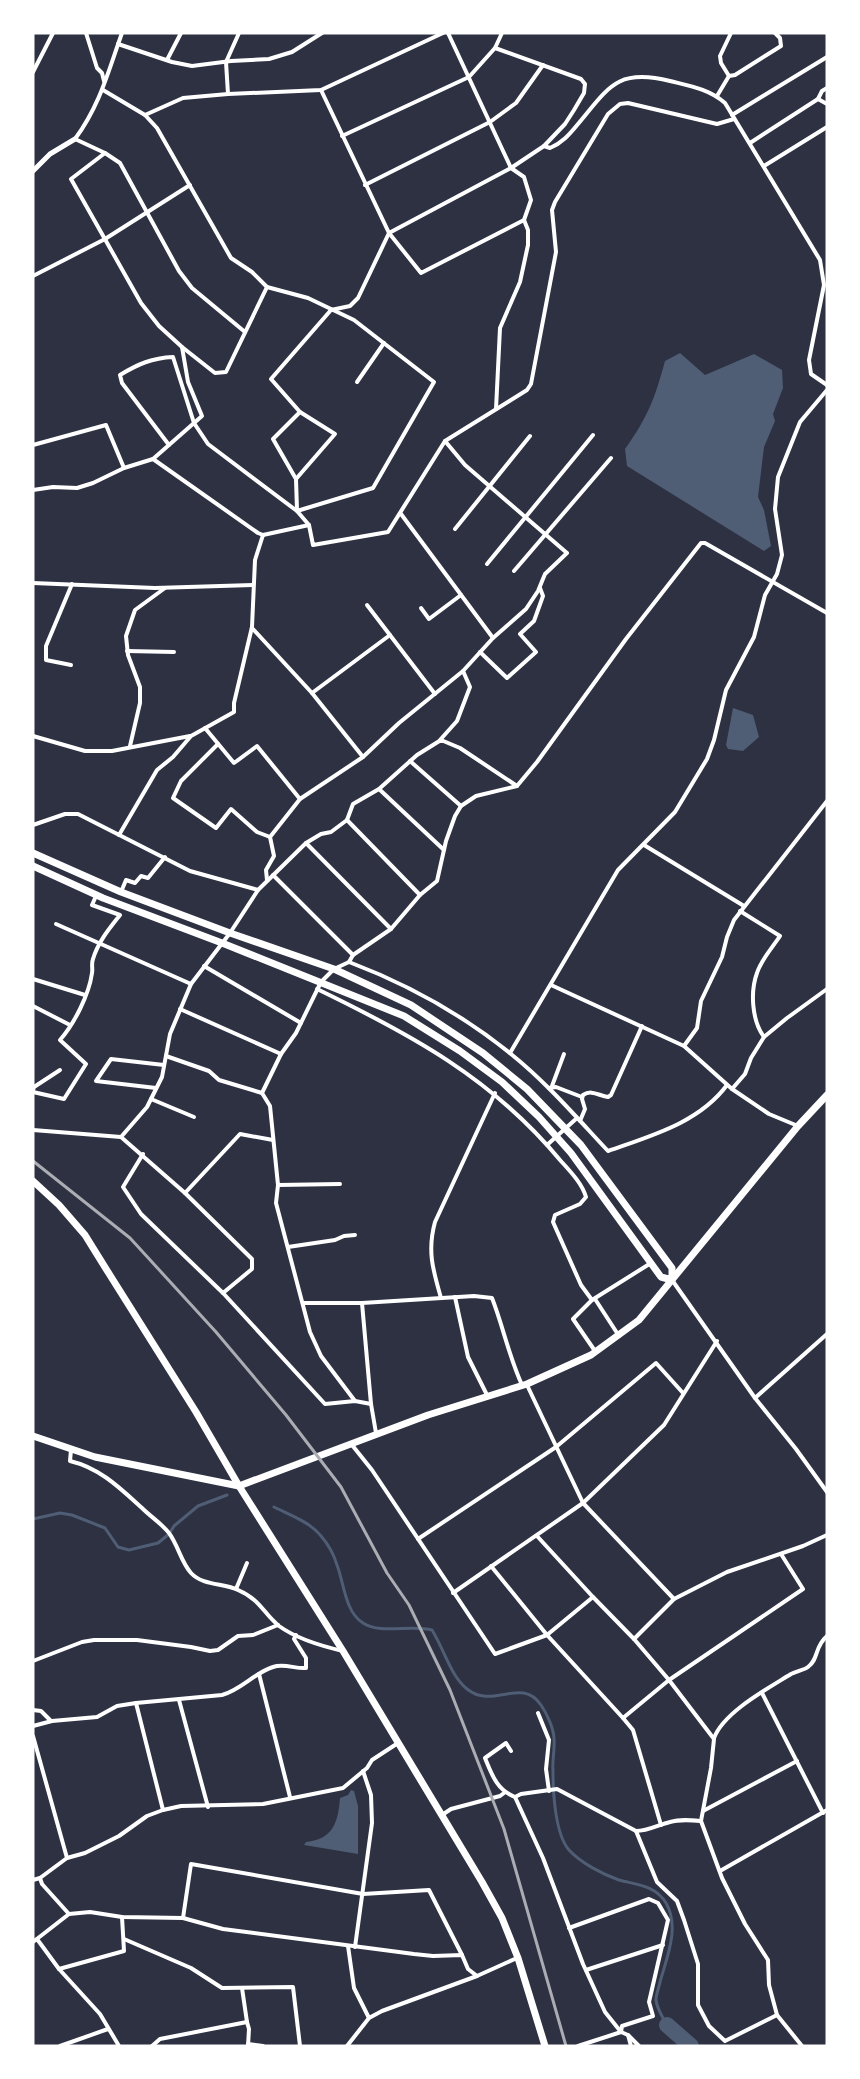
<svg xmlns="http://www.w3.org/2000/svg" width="860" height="2079" viewBox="0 0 860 2079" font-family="'Archivo Narrow',sans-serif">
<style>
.water{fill:#4f5d75}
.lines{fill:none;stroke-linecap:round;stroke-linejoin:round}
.stream{stroke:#4f5d75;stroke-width:3}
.river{stroke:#4f5d75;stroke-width:16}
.minor{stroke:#fff;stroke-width:4}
.tertiary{stroke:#fff;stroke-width:5}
.primary{stroke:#fff;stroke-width:7}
.rail{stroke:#abadb3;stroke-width:3}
</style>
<rect width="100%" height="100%" fill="#2d3142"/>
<!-- water -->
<g class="water">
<path d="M680 353 705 375 754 354 782 370 783 388 773 414 775 421 764 447 758 497 764 510 771 546 764 551 627 466 625 449C648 417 655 398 665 361Z"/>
<polygon points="733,708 753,715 759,737 743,751 728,749 726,745"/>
<path d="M351 1790 354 1791 358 1806V1854L304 1845 306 1842C333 1839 338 1823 340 1798L348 1795Z"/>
</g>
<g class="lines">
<!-- stream -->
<g class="stream">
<path d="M274 1507C290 1515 310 1522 321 1536 328 1544 334 1555 337 1565 344 1583 345 1612 363 1623 381 1635 411 1624 432 1630 444 1649 450 1675 467 1689 493 1710 521 1676 541 1705 547 1714 554 1729 554 1739 555 1749 552 1760 553 1771 553 1792 555 1834 569 1850 581 1863 602 1874 619 1880 637 1885 655 1885 666 1903 680 1927 667 1957 660 1982 659 1988 656 1994 656 2000 657 2009 663 2018 667 2025"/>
<polyline points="33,1519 60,1513 72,1515 105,1528 118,1547 129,1550 158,1543 169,1534 174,1526 198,1506 227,1495"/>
</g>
<!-- river -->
<polyline class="river" points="667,2025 691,2046"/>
<!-- minor -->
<g class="minor">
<polyline points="86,33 97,68 102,73 104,81"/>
<path d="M122 33C108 72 100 105 75 139L105 153 71 179 141 303 159 326 182 347 215 373 226 372 267 287"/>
<polyline points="118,44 172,62 192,66 231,61 269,59 292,52 322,33"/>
<polyline points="167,60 181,33"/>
<polyline points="33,72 53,33"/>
<polyline points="729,76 721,63 720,56 731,33"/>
<polyline points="103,90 145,115 157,128 231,258 252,272 267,287 308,298 354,320 434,382 373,488 297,511"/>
<polyline points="321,90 389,233 421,273 524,220 531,200 524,177 511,168 448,33"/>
<polyline points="228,94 226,62 239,33"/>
<polyline points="717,96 729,76 735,75 781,46 780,38 775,33"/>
<polyline points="818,99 827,104"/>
<polyline points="145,115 183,98 228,94 321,90 443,33"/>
<polyline points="732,115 827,57"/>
<polyline points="342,136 469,77 495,48"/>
<polyline points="750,143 818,99 822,91 827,88"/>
<path d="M544 146 550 148C562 143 569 135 578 124 609 87 617 68 670 81 690 86 709 89 725 103L820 260 824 285 809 360 811 374 827 385"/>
<polyline points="105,153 120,163 179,271 192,288 245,332"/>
<polyline points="764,166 827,127"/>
<polyline points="365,185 490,122 516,103 543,65"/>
<polyline points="33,276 105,239 190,185"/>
<polyline points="357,382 384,343"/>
<polyline points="496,409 500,328 520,282 528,245 528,230 524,220"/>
<polyline points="33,445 106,425 124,468"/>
<path d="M169 445 122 383 120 375C138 364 152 358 173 357L194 423 208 444 297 511 309 525 313 545 388 532 445 441 527 390 531 384 556 252 552 210 555 202 608 114 620 104 628 103 717 124 734 119"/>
<polyline points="153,459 258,533 263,535 309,525"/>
<polyline points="296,479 335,434 300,412"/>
<polyline points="33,490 53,487 77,488 93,483 124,468 153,459 202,416 188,382 182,347"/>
<polyline points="297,510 296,479 273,439 300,412 271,379 331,310 350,306 358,298 389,233 511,168 544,146 565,124 574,110 584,93 585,84 581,79 495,48 502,33"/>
<polyline points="401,514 493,638"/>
<polyline points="455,529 530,436"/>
<polyline points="487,564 593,435"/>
<polyline points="514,571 611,458"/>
<polyline points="33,583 155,588 253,585"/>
<polyline points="367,605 435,694"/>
<polyline points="421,608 429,619 461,595"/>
<polyline points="252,628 312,693 363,757"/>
<polyline points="127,651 174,652"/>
<polyline points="480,652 507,678 536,652 520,634 534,621 543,596 540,588"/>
<polyline points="71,665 46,660 46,646 72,584"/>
<polyline points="312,693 390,635"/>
<polyline points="205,728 234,763 257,746 300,799"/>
<polyline points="33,736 85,751 112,751 190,736"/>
<polyline points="440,740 457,721 470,687 463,671"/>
<polyline points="218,744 181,781 173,798 216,828 231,809 257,832 270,837"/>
<polyline points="130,746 140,703 140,687 128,655 126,636 135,610 165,588"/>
<polyline points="410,761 461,806"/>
<polyline points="379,789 444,850"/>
<polyline points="347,820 420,895"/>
<polyline points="33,825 65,814 78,814 190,871 258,890"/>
<polyline points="119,835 157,770 173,757 191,736 234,712 234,703 252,627 255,560 263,535"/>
<polyline points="306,843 391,929"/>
<polyline points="644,845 744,906"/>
<polyline points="273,875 353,955"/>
<polyline points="267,880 266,870 274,856 270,837 300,799 363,757 399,723 463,671 493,638 526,609 538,591 545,574 567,553 465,465 445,441"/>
<polyline points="121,892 126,880 135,883 141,876 148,878 165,857"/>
<path d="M740 911 780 936C772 948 761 960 757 973 750 992 752 1021 764 1037"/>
<polyline points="56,924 191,984"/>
<path d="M349 962C407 984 463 1015 511 1054 547 1083 577 1118 608 1151 650 1136 699 1123 727 1085"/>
<polyline points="204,966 301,1023"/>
<polyline points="33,979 85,995"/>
<polyline points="551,985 684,1046 732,1089 769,1114 798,1126"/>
<path d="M317 989C410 1034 492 1078 560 1160 569 1170 582 1183 586 1197L580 1204 555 1215 553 1222 581 1285 592 1300 573 1319 595 1351"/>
<polyline points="33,1006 70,1025"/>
<polyline points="180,1009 281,1054"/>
<polyline points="684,1046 697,1028 701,1001 722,957 727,937 734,920 827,801"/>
<polyline points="510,1053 618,870 675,812 707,759 714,740 726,690 754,637 765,595 777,574 782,555 775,509 778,477 800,422 827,390"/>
<polyline points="166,1056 209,1071 219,1080 262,1093"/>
<polyline points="552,1086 564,1054"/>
<polyline points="156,1088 96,1081 111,1059 164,1065"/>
<polyline points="549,1088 556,1087 582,1097"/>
<polyline points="732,1089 745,1074 751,1058 764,1037 787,1018 827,989"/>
<polyline points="33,1090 34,1087 60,1070"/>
<path d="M33 1092 64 1099 86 1064 60 1040C74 1024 89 995 92 973 93 968 91 964 93 959 98 942 109 929 120 915L92 905 96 896"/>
<polyline points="151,1099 194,1117"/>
<path d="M580 1121 585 1109 582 1099 583 1095C592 1089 599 1096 608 1097L611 1095 642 1026"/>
<polyline points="33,1130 121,1137"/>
<polyline points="547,1145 577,1118"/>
<polyline points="143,1154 123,1187 141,1214 223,1293 325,1404 355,1401 371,1404"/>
<polyline points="278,1185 340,1184"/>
<polyline points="185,1193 240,1134 273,1140"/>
<polyline points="288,1247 335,1240 344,1236 355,1235"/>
<polyline points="672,1280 755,1398 796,1449 827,1492"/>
<polyline points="223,1293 252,1269 252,1259 185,1193 121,1137 147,1107 162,1077 170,1034 191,984 230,933 258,890 306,843 321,834 331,832 347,820 353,804 379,789 417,755 441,740 460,748 517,786"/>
<polyline points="455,1297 468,1357 487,1395"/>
<path d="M441 1298C433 1270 427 1251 435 1222L495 1093"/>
<polyline points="595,1299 619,1336"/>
<polyline points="592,1300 651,1263"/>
<polyline points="303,1303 362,1303"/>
<polyline points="527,1385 583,1503 674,1599"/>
<polyline points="755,1398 827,1334"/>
<polyline points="355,1401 321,1356 310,1332 276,1203 278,1185 270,1106 262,1093 281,1054 296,1033 321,982 334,969 349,962 353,955 391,929 420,895 437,881 446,841 455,816 461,806 476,796 517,786 537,762 626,639 701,543 705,543 827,613"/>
<path d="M376 1433 371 1404 362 1303 474 1296 492 1298C503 1326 509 1357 522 1385"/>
<polyline points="352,1445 372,1470 495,1654 547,1635 593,1597"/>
<path d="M71 1450 70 1461C100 1468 120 1488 142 1508 151 1517 161 1523 169 1533 178 1545 181 1562 191 1573 203 1586 224 1583 238 1590 261 1600 263 1613 279 1626 297 1639 321 1646 343 1651"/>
<polyline points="537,1536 593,1597 634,1639 669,1680 714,1739 711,1768 701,1821 722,1878 745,1924 768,1960 769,1985 777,2015 802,2046"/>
<polyline points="418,1539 556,1447 656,1363 683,1393"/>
<polyline points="491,1566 547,1635 623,1718 669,1680 803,1589 781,1554"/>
<polyline points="236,1589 247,1563"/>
<polyline points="453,1593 583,1503 664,1425 717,1341"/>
<polyline points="634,1639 674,1599 727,1572 803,1546 827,1535"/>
<polyline points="33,1661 82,1642 94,1640 137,1640 191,1647 210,1651 218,1650 238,1636 253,1635 278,1625"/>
<polyline points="259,1674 290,1797"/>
<polyline points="762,1693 823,1813"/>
<polyline points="179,1700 208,1807"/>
<polyline points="136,1703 163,1810"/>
<polyline points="33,1710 41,1711 51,1721"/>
<polyline points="538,1713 549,1740 546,1769 549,1791"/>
<polyline points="623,1718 633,1730 661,1825"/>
<path d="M33 1726 52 1721 97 1717 117 1706 136 1703 222 1695C241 1690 254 1673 273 1667 284 1663 295 1669 306 1668V1658L294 1639 296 1635"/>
<polyline points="33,1736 67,1858"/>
<path d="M714 1738C724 1712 767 1689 791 1674 797 1671 804 1670 808 1667 819 1659 814 1647 827 1636"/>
<path d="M511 1751 506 1743 485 1758C492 1775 497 1790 515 1797"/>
<polyline points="703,1811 797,1761"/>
<polyline points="442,1815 451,1809 500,1796 504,1793"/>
<polyline points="636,1831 657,1882 677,1901 684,1920 698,1964 698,2005 709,2026 725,2041 777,2015"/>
<polyline points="720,1871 827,1810"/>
<polyline points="33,1880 40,1878"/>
<polyline points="69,1914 42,1884 40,1878 67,1858 85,1853 119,1836 147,1816 163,1810 181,1806 263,1804 343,1788 367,1768 372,1760 398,1743"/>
<polyline points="183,1918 191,1864 363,1894 429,1890 462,1955"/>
<polyline points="569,1928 649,1899 658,1903 668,1920 649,2002 653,2016 622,2026 621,2032 578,2046"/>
<polyline points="37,1939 59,1969 100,2014 119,2046"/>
<polyline points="124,1939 191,1968 222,1988 293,1987 300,2046"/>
<polyline points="33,1942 69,1914 90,1912 122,1917 183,1918 223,1929 414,1954 433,1956 462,1955 468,1969 477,1976"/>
<polyline points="348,1946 354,1988 369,2018"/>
<polyline points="355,1947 372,1823 371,1795 363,1771"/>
<polyline points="59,1969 124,1951 122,1917"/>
<polyline points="586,1970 663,1945"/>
<polyline points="242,1988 247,2022"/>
<polyline points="628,2035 631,2046"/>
<polyline points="248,2044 263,2046"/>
<polyline points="60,2046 108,2029"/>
<polyline points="152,2046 160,2039 247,2022 249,2029 248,2046"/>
<polyline points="347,2046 369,2018 382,2011 477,1976 517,1958"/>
<path d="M639 2046 628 2035 621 2032 605 2012 583 1964 543 1858 515 1797 521 1794 557 1789 636 1831C648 1831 658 1825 670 1822 680 1819 690 1820 701 1821"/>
</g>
<!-- tertiary -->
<polyline class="tertiary" points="33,171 50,154 75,139"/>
<!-- primary -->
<g class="primary">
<polyline points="33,853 121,892 230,933 334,969 411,1005 483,1053 527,1089 581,1145 672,1268 672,1280 661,1277 571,1153 539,1117 502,1082 460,1051 404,1016 222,943 103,898 33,866"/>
<polyline points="33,1181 59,1205 85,1235 108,1272 196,1412 239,1486 343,1651 482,1882 502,1918 518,1958 545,2046"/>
<polyline points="33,1436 95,1457 239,1486 428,1415 527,1384 591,1355 639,1320 798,1126 827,1095"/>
</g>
<!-- rail -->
<polyline class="rail" points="33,1161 130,1238 216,1332 286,1415 341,1487 387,1573 409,1605 450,1690 504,1829 566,2046"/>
</g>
<!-- border -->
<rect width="860" height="2079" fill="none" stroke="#ffffff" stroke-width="69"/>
</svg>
